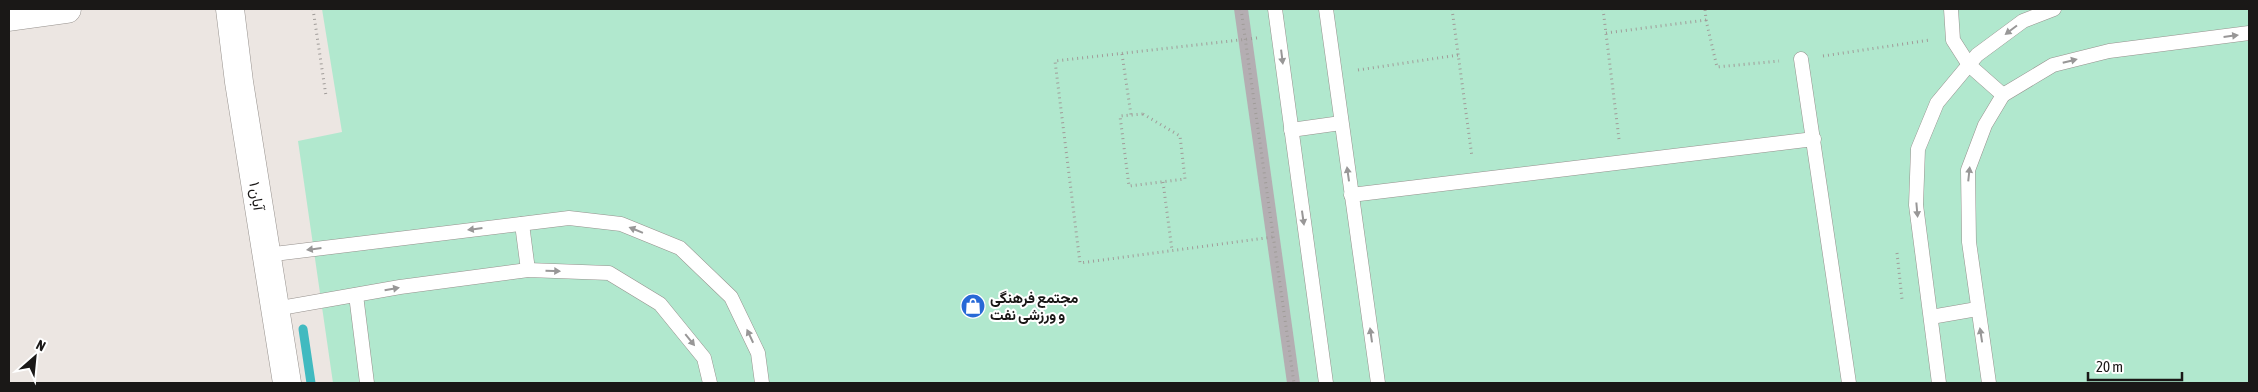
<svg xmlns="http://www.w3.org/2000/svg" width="2258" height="392" viewBox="0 0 2258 392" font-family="'Asap Condensed',Vazirmatn,sans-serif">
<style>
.green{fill:#b1e8ce}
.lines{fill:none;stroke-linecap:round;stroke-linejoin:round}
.stream{stroke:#41bac0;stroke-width:9}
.building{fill:#b4aeb2}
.service-casing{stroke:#96918d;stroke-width:15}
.minor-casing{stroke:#96918d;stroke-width:29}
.tertiary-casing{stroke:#96918d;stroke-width:29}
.path{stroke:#a09c99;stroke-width:3;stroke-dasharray:1 4;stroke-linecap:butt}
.service{stroke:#fff;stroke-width:14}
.minor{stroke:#fff;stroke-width:28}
.tertiary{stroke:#fff;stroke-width:28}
.oneway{fill:#989797}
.labels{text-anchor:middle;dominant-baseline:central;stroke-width:4;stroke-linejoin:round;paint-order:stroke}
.street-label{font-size:15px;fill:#1a1817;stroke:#fff}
.poi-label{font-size:15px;font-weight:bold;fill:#1a1817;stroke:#fff;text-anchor:start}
</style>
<rect width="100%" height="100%" fill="#ece6e2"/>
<!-- green -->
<polygon class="green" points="322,9 2249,9 2249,383 333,383 298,141 342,132"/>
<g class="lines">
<!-- stream -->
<polyline class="stream" points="303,329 311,383"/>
</g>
<!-- building -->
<polygon class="building" points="1234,9 1248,9 1300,383 1287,383"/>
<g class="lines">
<defs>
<g id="service">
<polyline points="1275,9 1326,383"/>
<polyline points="1326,9 1378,383"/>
<polyline points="1951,9 1953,40 1969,65 2003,95"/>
<polyline points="1801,59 1849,383"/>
<polyline points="1291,130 1341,123"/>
<polyline points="1351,195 1814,139"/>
<polyline points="522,224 528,270"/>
<polyline points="266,255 569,218 621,224 680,248 731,297 758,353 762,383"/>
<polyline points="356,295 367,383"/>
<polyline points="275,309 400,287 528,270 609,273 660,304 704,358 710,383"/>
<polyline points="1931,317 1977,309"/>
<polyline points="1939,383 1916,205 1918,149 1937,103 1977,55 2023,21 2054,9"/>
<polyline points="1989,383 1969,242 1968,170 1985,125 2003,95 2053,65 2109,51 2249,33"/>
</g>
<polyline id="minor" points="9,17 67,9"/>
<polyline id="tertiary" points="230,9 239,82 287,383"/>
</defs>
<!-- service casing -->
<use href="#service" class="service-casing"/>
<!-- minor casing -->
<use href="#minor" class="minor-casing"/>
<!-- tertiary casing -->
<use href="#tertiary" class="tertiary-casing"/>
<!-- path -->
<g class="path">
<polyline points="313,9 326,96"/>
<polyline points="1241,9 1294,383"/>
<polyline points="1452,9 1472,157"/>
<polyline points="1603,9 1619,139"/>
<polyline points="1706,20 1717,67 1779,61"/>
<polyline points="1606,33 1706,20 1705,9"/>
<polyline points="1257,38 1055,61 1080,263 1273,237"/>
<polyline points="1122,54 1131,115"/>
<polyline points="1823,56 1930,40"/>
<polyline points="1358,70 1458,55"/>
<polygon points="1143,114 1180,136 1185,179 1129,186 1120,116"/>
<polyline points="1163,182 1172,250"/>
<polyline points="1897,253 1902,299"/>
</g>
<!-- service -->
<use href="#service" class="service"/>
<!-- minor -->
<use href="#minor" class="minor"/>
<!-- tertiary -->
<use href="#tertiary" class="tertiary"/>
</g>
<!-- one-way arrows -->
<defs><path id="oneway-solid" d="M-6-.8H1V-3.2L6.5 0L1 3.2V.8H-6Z" transform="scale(1.25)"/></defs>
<g class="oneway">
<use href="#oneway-solid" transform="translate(2011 30) rotate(143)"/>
<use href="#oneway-solid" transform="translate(2231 36) rotate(-7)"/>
<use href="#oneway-solid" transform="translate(1282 57) rotate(83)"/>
<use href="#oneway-solid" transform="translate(2070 61) rotate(-14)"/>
<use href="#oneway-solid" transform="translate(1348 174) rotate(-98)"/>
<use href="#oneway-solid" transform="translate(1969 174) rotate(-84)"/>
<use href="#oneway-solid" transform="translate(1917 210) rotate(85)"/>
<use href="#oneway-solid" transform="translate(1303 218) rotate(82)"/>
<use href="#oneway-solid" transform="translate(475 229) rotate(173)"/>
<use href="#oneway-solid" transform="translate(636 230) rotate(-158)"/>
<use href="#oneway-solid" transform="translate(314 249) rotate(173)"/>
<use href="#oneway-solid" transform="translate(553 271) rotate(2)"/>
<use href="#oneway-solid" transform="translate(392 289) rotate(-10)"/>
<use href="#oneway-solid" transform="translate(1371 335) rotate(-98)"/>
<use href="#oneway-solid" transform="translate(1981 335) rotate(-99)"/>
<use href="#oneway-solid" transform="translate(750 336) rotate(-115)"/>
<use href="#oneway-solid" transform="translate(690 340) rotate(51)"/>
</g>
<!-- icons -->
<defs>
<symbol id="shop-disc" viewBox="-11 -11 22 22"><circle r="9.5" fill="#2769d6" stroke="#fff"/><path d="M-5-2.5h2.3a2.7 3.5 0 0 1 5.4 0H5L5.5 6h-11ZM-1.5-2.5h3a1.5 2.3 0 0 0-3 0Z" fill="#fff"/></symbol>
</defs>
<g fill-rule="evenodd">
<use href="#shop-disc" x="959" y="292" width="28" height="28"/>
</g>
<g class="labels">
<!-- street labels -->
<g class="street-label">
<text transform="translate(257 196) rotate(81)">آبان ۱</text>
</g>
<!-- poi labels -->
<g class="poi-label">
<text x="990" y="297">مجتمع فرهنگى<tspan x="990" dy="17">و ورزشى نفت</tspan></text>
</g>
</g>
<!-- border -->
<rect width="2258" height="392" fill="none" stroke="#1a1817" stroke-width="20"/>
<!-- north arrow -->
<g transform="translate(35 357) rotate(27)" stroke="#ffffff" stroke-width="4" paint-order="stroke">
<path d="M0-4L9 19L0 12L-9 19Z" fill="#1a1817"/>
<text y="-8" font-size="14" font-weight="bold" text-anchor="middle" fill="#1a1817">N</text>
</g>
<!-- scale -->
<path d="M2088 372v8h94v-8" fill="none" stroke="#1a1817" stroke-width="2.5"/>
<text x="2096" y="372" font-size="15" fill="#1a1817" stroke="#ffffff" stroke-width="4" paint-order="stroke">20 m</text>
</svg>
